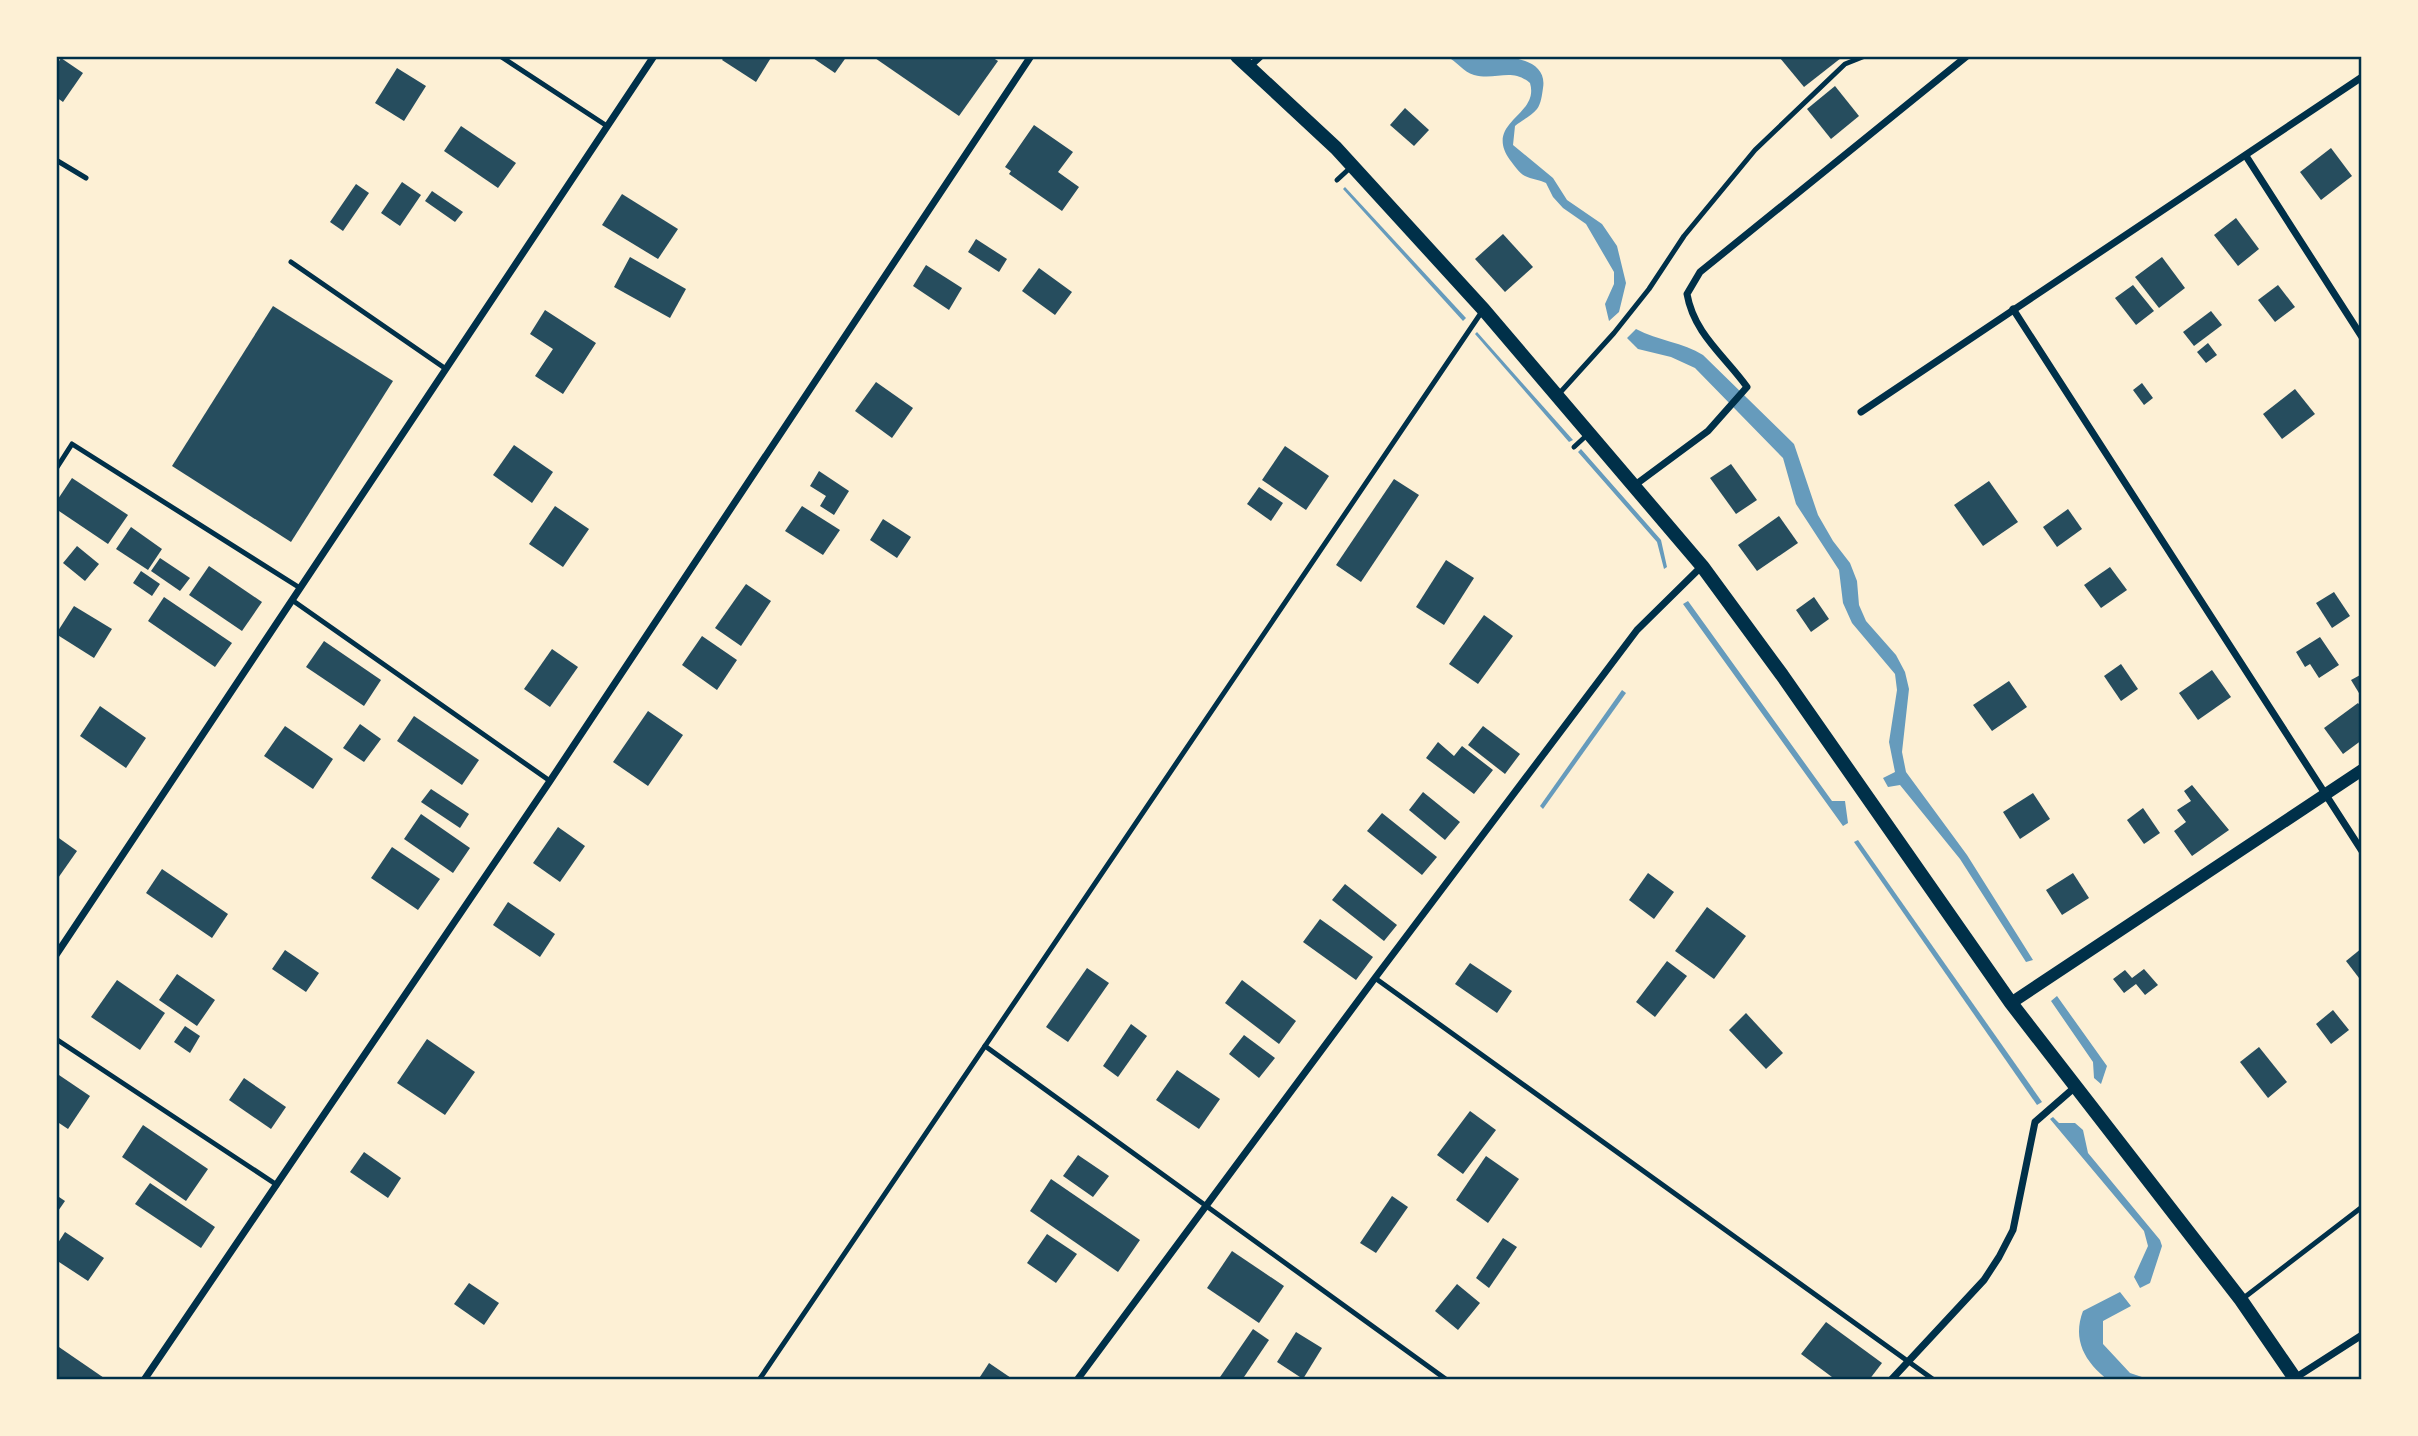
<svg xmlns="http://www.w3.org/2000/svg" width="2418" height="1436" viewBox="0 0 2418 1436" font-family="'Times New Roman',serif">
<style>
.water{fill:#669bbc}
.building{fill:#264d5e}
.lines{fill:none;stroke-linecap:round;stroke-linejoin:round}
.service{stroke:#003049;stroke-width:5}
.minor{stroke:#003049;stroke-width:7}
.tertiary{stroke:#003049;stroke-width:12}
.secondary{stroke:#003049;stroke-width:14}
.neatline{fill:none;stroke:#003049;stroke-width:2.5}
</style>
<rect width="100%" height="100%" fill="#fdf0d5"/>
<!-- water -->
<g class="water">
<path d="M1446 56C1471 56 1550 47 1543 88 1542 95 1541 104 1537 109 1531 116 1521 121 1515 126L1513 145 1553 178 1567 200 1602 224 1617 246 1626 283 1619 312 1609 321 1605 304 1614 284V272L1586 224 1563 208 1553 197 1546 183C1540 180 1531 179 1525 176 1519 173 1514 165 1510 160 1483 122 1540 116 1530 83 1511 67 1496 81 1474 75 1463 72 1457 61 1446 56Z"/>
<polygon points="1345,187 1466,318 1463,321 1343,189"/>
<path d="M1636 329C1658 341 1683 342 1703 355L1794 444 1818 515 1833 541 1850 563 1857 581 1859 605 1866 621 1896 655 1905 672 1909 689 1902 752 1906 772 1967 855 2033 960 2026 962 1960 859 1900 785 1888 787 1883 778 1895 772 1889 742 1897 690 1895 674 1852 623 1843 603 1839 570 1796 504 1783 458 1695 368 1671 357 1638 349 1627 338Z"/>
<polygon points="1477,332 1573,440 1569,442 1475,334"/>
<polygon points="1581,449 1661,540 1667,567 1664,569 1657,542 1578,452"/>
<polygon points="1688,601 1832,801 1845,801 1848,823 1843,826 1683,604"/>
<polygon points="1622,690 1626,693 1543,809 1540,806"/>
<polygon points="1858,840 2042,1102 2037,1105 1854,842"/>
<polygon points="2057,996 2107,1066 2101,1084 2094,1078 2093,1062 2051,1001"/>
<polygon points="2053,1117 2059,1123 2075,1123 2083,1130 2088,1153 2160,1240 2162,1246 2150,1283 2140,1288 2134,1277 2148,1246 2144,1231 2050,1119"/>
<path d="M2120 1292 2131 1306 2103 1321V1344L2130 1373 2151 1380H2108C2085 1362 2072 1340 2083 1311Z"/>
</g>
<!-- building -->
<g class="building">
<polygon points="725,56 772,56 756,82 722,60"/>
<polygon points="810,56 847,56 835,73"/>
<polygon points="872,56 990,56 998,61 959,116"/>
<polygon points="1782,56 1839,56 1841,58 1804,87 1780,58"/>
<polygon points="61,58 83,73 63,102 56,97 56,66"/>
<polygon points="397,68 426,86 404,121 375,103"/>
<polygon points="1835,86 1859,116 1831,139 1807,109"/>
<polygon points="1405,108 1429,130 1414,146 1390,125"/>
<polygon points="1034,125 1073,152 1058,172 1079,187 1062,211 1009,174 1011,171 1005,167"/>
<polygon points="461,126 516,163 498,188 444,151"/>
<polygon points="2331,148 2352,176 2321,200 2300,172"/>
<polygon points="402,182 421,195 400,226 381,213"/>
<polygon points="356,184 369,193 343,231 330,222"/>
<polygon points="432,191 463,212 455,222 425,201"/>
<polygon points="622,194 678,229 658,259 602,225"/>
<polygon points="2236,218 2259,249 2238,266 2214,235"/>
<polygon points="1503,234 1533,267 1505,292 1475,259"/>
<polygon points="976,239 1007,259 999,272 968,252"/>
<polygon points="630,257 686,289 670,318 614,287"/>
<polygon points="2162,257 2185,288 2159,308 2135,277"/>
<polygon points="926,265 962,288 949,310 913,286"/>
<polygon points="1039,268 1072,292 1055,315 1022,291"/>
<polygon points="2133,285 2154,311 2136,325 2115,298"/>
<polygon points="2278,285 2295,307 2275,322 2258,300"/>
<polygon points="273,306 393,381 291,542 172,466"/>
<polygon points="545,310 596,343 563,394 535,376 553,349 530,334"/>
<polygon points="2211,311 2222,325 2194,346 2183,332"/>
<polygon points="2208,343 2217,355 2206,363 2197,352"/>
<polygon points="876,382 913,408 892,438 855,411"/>
<polygon points="2142,383 2153,398 2144,405 2133,390"/>
<polygon points="2295,389 2315,414 2282,439 2263,414"/>
<polygon points="514,445 553,472 532,503 493,475"/>
<polygon points="1285,446 1329,476 1306,510 1262,480"/>
<polygon points="1731,464 1757,500 1736,514 1710,478"/>
<polygon points="819,471 849,491 834,515 820,506 826,496 810,486"/>
<polygon points="72,478 128,515 108,544 56,509 56,502"/>
<polygon points="1394,479 1419,495 1361,582 1336,565"/>
<polygon points="1989,481 2018,522 1983,546 1954,505"/>
<polygon points="1259,487 1283,503 1271,521 1247,504"/>
<polygon points="555,506 589,529 563,567 529,544"/>
<polygon points="802,506 840,530 823,555 785,531"/>
<polygon points="2068,509 2082,529 2057,547 2043,527"/>
<polygon points="1779,516 1798,543 1757,571 1738,545"/>
<polygon points="883,519 911,537 897,558 870,540"/>
<polygon points="131,527 162,549 148,570 116,549"/>
<polygon points="77,546 99,564 85,581 63,563"/>
<polygon points="160,558 190,578 180,591 151,571"/>
<polygon points="1446,560 1474,578 1444,625 1416,607"/>
<polygon points="209,566 262,602 242,631 189,595"/>
<polygon points="2110,567 2127,590 2101,608 2084,585"/>
<polygon points="141,571 160,584 152,596 133,583"/>
<polygon points="746,584 771,601 741,646 715,628"/>
<polygon points="2334,592 2350,616 2332,628 2316,603"/>
<polygon points="164,597 232,643 215,667 148,621"/>
<polygon points="1814,597 1829,619 1811,632 1796,610"/>
<polygon points="74,606 112,629 94,658 56,634"/>
<polygon points="1484,615 1513,636 1478,684 1449,664"/>
<polygon points="702,636 737,660 717,690 682,665"/>
<polygon points="2320,637 2339,665 2319,678 2310,664 2305,667 2296,652"/>
<polygon points="324,641 381,680 364,706 306,667"/>
<polygon points="552,649 578,667 550,707 524,689"/>
<polygon points="2121,664 2138,689 2121,701 2104,676"/>
<polygon points="2212,670 2231,697 2198,720 2179,693"/>
<polygon points="2362,674 2362,698 2351,680"/>
<polygon points="2009,681 2027,707 1992,731 1973,705"/>
<polygon points="2358,703 2362,708 2362,740 2343,754 2324,728"/>
<polygon points="100,706 146,738 126,768 80,736"/>
<polygon points="648,711 683,735 648,786 613,762"/>
<polygon points="414,716 479,760 462,785 397,741"/>
<polygon points="360,724 381,739 364,762 343,748"/>
<polygon points="285,726 333,759 313,789 264,756"/>
<polygon points="1483,726 1520,754 1505,774 1468,745"/>
<polygon points="1438,742 1454,756 1462,746 1493,770 1474,794 1426,758"/>
<polygon points="2192,785 2229,830 2192,856 2174,831 2186,822 2177,810 2191,801 2184,791"/>
<polygon points="431,789 469,814 460,828 421,802"/>
<polygon points="1423,792 1460,822 1445,840 1409,810"/>
<polygon points="2033,793 2050,819 2020,839 2003,812"/>
<polygon points="2143,808 2160,833 2144,844 2127,820"/>
<polygon points="1382,813 1437,857 1422,875 1367,831"/>
<polygon points="421,814 470,848 453,873 404,839"/>
<polygon points="558,827 585,846 560,882 533,863"/>
<polygon points="56,836 77,851 56,881"/>
<polygon points="392,847 440,879 418,910 371,878"/>
<polygon points="162,869 228,914 212,938 146,893"/>
<polygon points="1648,873 1674,892 1654,919 1629,900"/>
<polygon points="2073,873 2089,898 2062,915 2046,890"/>
<polygon points="1345,884 1397,925 1384,941 1332,900"/>
<polygon points="508,902 555,934 540,957 493,925"/>
<polygon points="1707,907 1746,936 1714,979 1675,951"/>
<polygon points="1320,919 1373,957 1356,980 1303,942"/>
<polygon points="2362,948 2362,976 2359,978 2346,961"/>
<polygon points="285,950 319,973 306,992 272,969"/>
<polygon points="1667,961 1687,976 1655,1017 1636,1002"/>
<polygon points="1470,963 1512,991 1497,1013 1455,984"/>
<polygon points="1087,968 1109,983 1068,1042 1046,1027"/>
<polygon points="2144,969 2158,985 2145,995 2136,984 2124,993 2113,979 2125,970 2132,978"/>
<polygon points="177,974 215,1000 197,1026 159,1000"/>
<polygon points="117,980 165,1013 140,1050 91,1017"/>
<polygon points="1242,980 1296,1021 1279,1044 1225,1003"/>
<polygon points="2333,1010 2349,1030 2331,1044 2316,1024"/>
<polygon points="1746,1013 1783,1053 1766,1069 1729,1030"/>
<polygon points="1131,1024 1147,1036 1118,1077 1103,1066"/>
<polygon points="185,1026 200,1036 190,1053 174,1042"/>
<polygon points="1244,1035 1275,1058 1259,1078 1229,1054"/>
<polygon points="427,1039 475,1072 445,1115 397,1083"/>
<polygon points="2259,1047 2287,1082 2268,1098 2240,1062"/>
<polygon points="1177,1070 1220,1099 1199,1129 1156,1100"/>
<polygon points="56,1073 90,1096 68,1129 56,1121"/>
<polygon points="244,1078 286,1107 271,1129 229,1100"/>
<polygon points="1470,1111 1496,1130 1463,1174 1437,1155"/>
<polygon points="143,1125 208,1169 186,1201 122,1157"/>
<polygon points="364,1152 401,1178 388,1198 350,1172"/>
<polygon points="1078,1155 1109,1176 1093,1197 1063,1176"/>
<polygon points="1486,1156 1519,1179 1488,1223 1456,1200"/>
<polygon points="1051,1179 1140,1240 1118,1272 1030,1211"/>
<polygon points="150,1183 215,1227 201,1248 135,1204"/>
<polygon points="56,1195 65,1201 56,1214"/>
<polygon points="1392,1196 1408,1207 1376,1253 1360,1243"/>
<polygon points="65,1232 104,1258 88,1281 56,1260 56,1246"/>
<polygon points="1047,1234 1077,1254 1056,1283 1027,1263"/>
<polygon points="1503,1238 1517,1247 1489,1288 1476,1278"/>
<polygon points="1232,1251 1284,1286 1259,1323 1207,1288"/>
<polygon points="469,1283 499,1303 484,1325 454,1304"/>
<polygon points="1457,1284 1480,1303 1458,1330 1435,1311"/>
<polygon points="1826,1322 1882,1363 1869,1380 1836,1380 1801,1354"/>
<polygon points="1253,1329 1269,1340 1242,1380 1218,1380"/>
<polygon points="1296,1332 1322,1348 1303,1379 1277,1362"/>
<polygon points="56,1345 107,1380 56,1380"/>
<polygon points="989,1363 1014,1380 978,1380"/>
</g>
<g class="lines">
<!-- service -->
<g class="service">
<polyline points="500,56 607,126"/>
<polyline points="56,160 86,178"/>
<polyline points="1337,180 1350,168"/>
<polyline points="291,262 446,369"/>
<polyline points="1557,396 1614,333 1649,289 1684,236 1755,150 1845,64 1865,56"/>
<polyline points="1574,447 1587,435"/>
<polyline points="56,469 72,444 300,588"/>
<polyline points="292,600 550,781"/>
<polyline points="1375,978 1934,1380"/>
<polyline points="56,1039 277,1185"/>
<polyline points="985,1046 1447,1380"/>
<polyline points="2241,1300 2362,1207"/>
<polyline points="759,1380 1483,310"/>
</g>
<!-- minor -->
<g class="minor">
<polyline points="1250,66 1261,56"/>
<polyline points="2246,156 2362,337"/>
<polyline points="2013,309 2362,851"/>
<polyline points="1861,412 2362,77"/>
<path d="M1635 485 1708 431 1747 387C1725 356 1694 334 1687 294L1700 272 1967 56"/>
<polyline points="56,955 654,56"/>
<polyline points="2295,1378 2362,1335"/>
<polyline points="144,1380 550,781 1031,56"/>
<polyline points="1077,1380 1375,978 1637,630 1702,566"/>
<polyline points="1891,1380 1984,1280 1999,1257 2013,1230 2035,1122 2074,1088"/>
</g>
<!-- tertiary -->
<polyline class="tertiary" points="2011,1003 2362,770"/>
<!-- secondary -->
<polyline class="secondary" points="1237,56 1336,148 1484,310 1702,566 1782,675 2011,1003 2241,1300 2296,1380"/>
</g>
<!-- border -->
<rect width="2418" height="1436" fill="none" stroke="#fdf0d5" stroke-width="116"/>
<rect x="58" y="58" width="2302" height="1320" class="neatline"/>
</svg>
